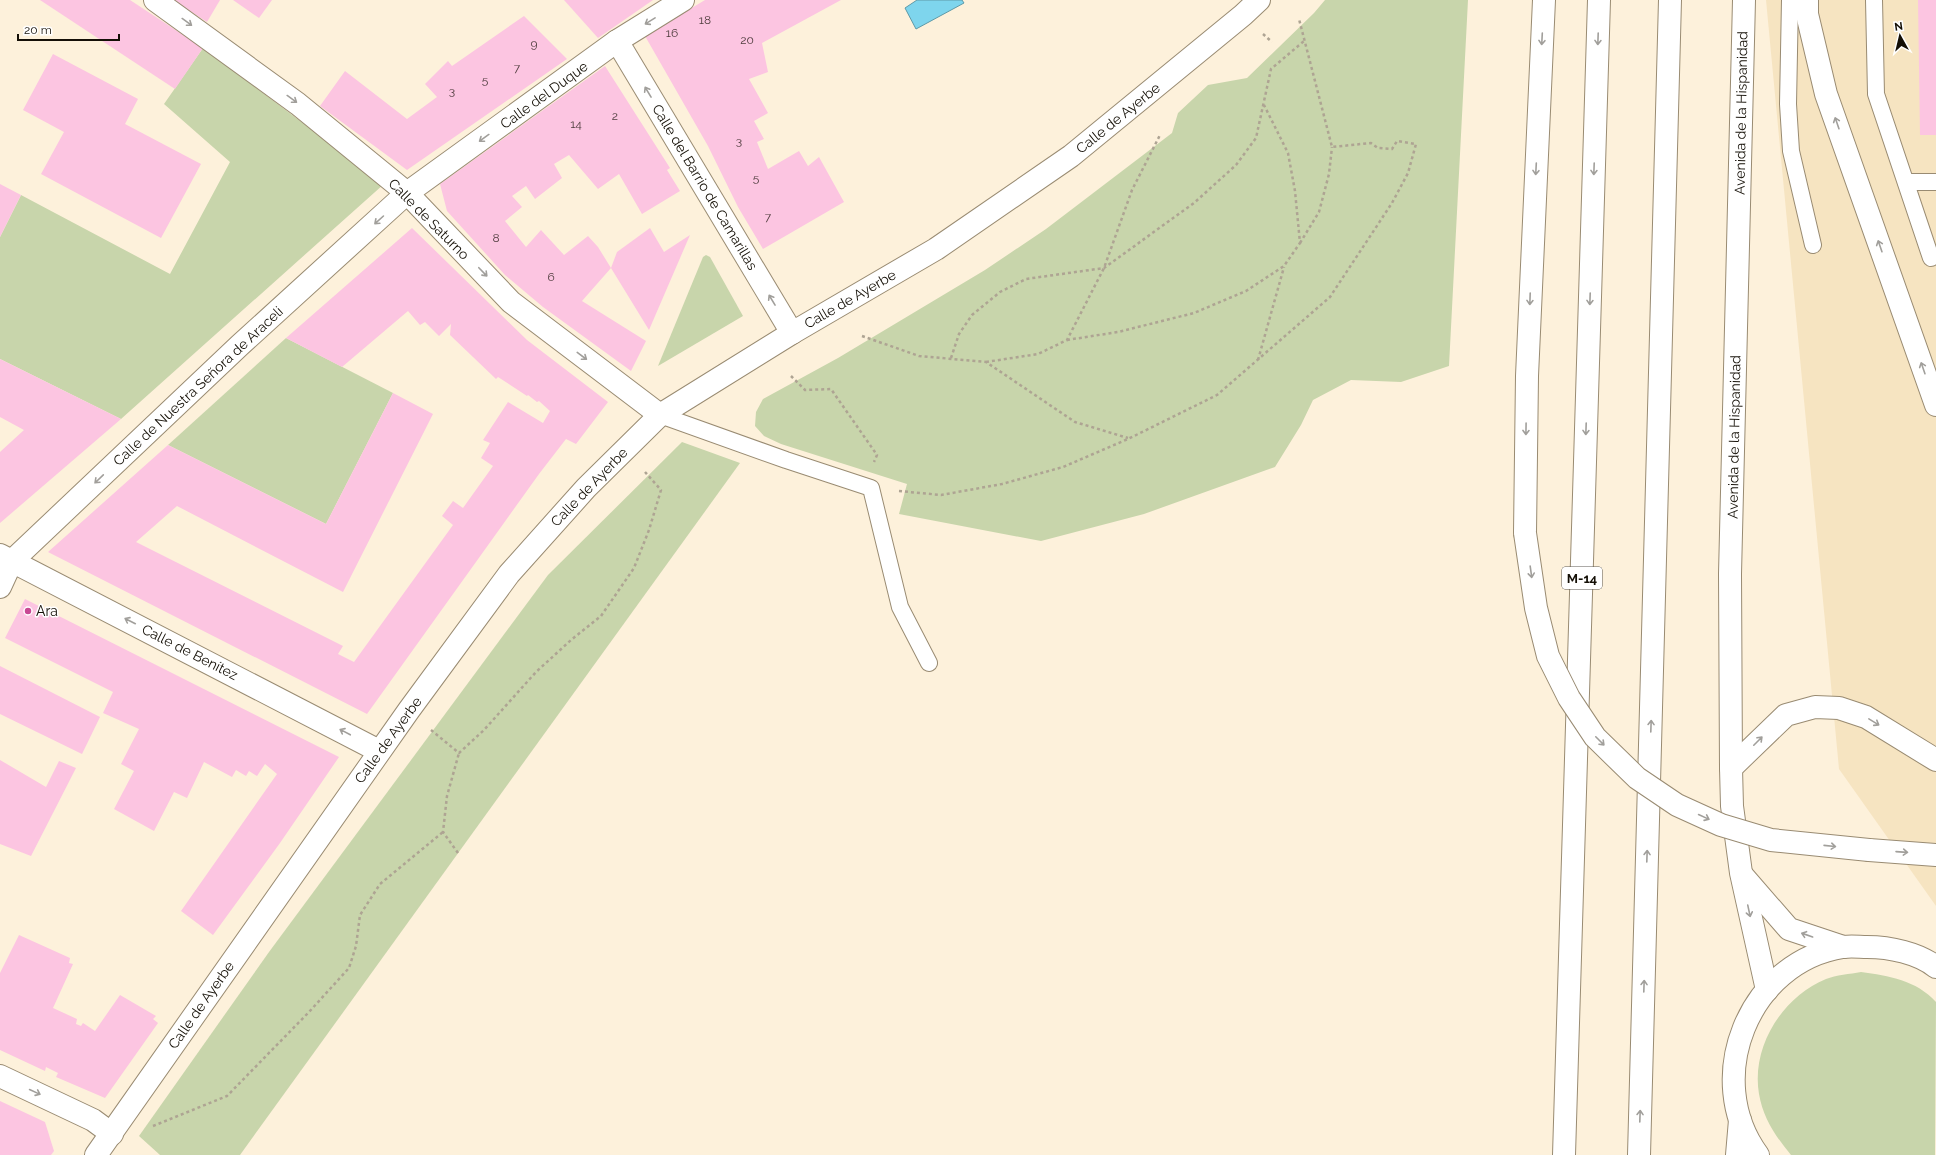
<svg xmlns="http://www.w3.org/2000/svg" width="1936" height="1155" viewBox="0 0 1936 1155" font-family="Raleway,sans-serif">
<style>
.built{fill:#f6e4c1}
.green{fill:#c8d5ab}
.water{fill:#7ed5ed;stroke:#5e9aa8}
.building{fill:#fcc5e1}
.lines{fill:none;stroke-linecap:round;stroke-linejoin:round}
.lane-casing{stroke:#998b72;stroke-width:18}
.street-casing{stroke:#998b72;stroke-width:24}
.secondary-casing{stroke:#998b72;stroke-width:24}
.highway-casing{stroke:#998b72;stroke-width:24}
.path{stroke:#aea493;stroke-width:2.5;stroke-dasharray:3 3;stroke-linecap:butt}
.lane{stroke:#fff;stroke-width:16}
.street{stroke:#fff;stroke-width:22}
.secondary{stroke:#fff;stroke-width:22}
.highway{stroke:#fff;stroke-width:22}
.highway-bridge-casing{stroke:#998b72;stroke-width:24;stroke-linecap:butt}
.highway-bridge{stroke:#fff;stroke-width:22}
.oneway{stroke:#a19f9b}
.poi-dot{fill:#c84894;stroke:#fff;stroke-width:1.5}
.labels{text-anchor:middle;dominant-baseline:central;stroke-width:3;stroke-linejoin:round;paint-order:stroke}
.number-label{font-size:12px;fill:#4e3c3d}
.shield{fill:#fff;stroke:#5a5751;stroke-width:1}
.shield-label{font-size:13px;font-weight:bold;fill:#140f06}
.street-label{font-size:14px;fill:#140f06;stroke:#fff}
.poi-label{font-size:14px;fill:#140f06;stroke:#fff;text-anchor:start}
</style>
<rect width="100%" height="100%" fill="#fdf1db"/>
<!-- built -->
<polygon class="built" points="1766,0 1936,0 1936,906 1839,769"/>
<!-- green -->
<g class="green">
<polygon points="1325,0 1468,0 1449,366 1401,382 1351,380 1313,400 1301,425 1275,467 1144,514 1041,541 899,514 907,484 781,444 764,436 755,426 756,412 763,399 838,358 985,270 1046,229 1172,133 1178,113 1208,85 1247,78 1314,13"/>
<polygon points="203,48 384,184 121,419 0,359 0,237 21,195 170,274 230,162 164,104"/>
<polygon points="706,255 710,257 743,316 658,366 703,257"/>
<polygon points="286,338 393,393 326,524 168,445"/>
<polygon points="682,442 740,463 240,1155 160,1155 139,1136 269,952 548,575"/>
<path d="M1861 972C1889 976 1916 980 1936 1002L1935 1155H1791C1776 1137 1763 1118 1759 1094 1751 1047 1782 997 1826 979 1836 975 1850 974 1861 972Z"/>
</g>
<!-- water -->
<polygon class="water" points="917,0 962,0 964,3 916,29 905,8"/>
<!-- building -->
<g class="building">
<polygon points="40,0 130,0 203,48 175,89"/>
<polygon points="173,0 220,0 207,22"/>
<polygon points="233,0 272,0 259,18"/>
<polygon points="564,0 653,0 598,38"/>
<polygon points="705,0 841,0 762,43 768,72 749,79 768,113 754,121 764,139 757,142 768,169 799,151 808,166 819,157 844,202 763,249 738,207 708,146 645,36"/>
<polygon points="1918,0 1936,0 1936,135 1920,135"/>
<polygon points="524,16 567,59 407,170 320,106 345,71 407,119 437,97 425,84 448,61 452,66"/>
<polygon points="53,54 138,99 125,124 201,164 161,238 41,174 64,132 23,110"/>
<polygon points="605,66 670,168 667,170 680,191 642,214 619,174 598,189 569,155 554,164 562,178 535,199 526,186 512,196 522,207 505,221 526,247 541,230 564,255 588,236 598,247 611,268 582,301 646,341 631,371 543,307 505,275 447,211 440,184"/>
<polygon points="0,184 21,195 0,237"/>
<polygon points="412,228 527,340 608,402 576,444 566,439 539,474 367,714 48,552 168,445 326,524 393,393 433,414 343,592 177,506 136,542 343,646 338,654 354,662 453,525 442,516 453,501 463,508 493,466 481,458 490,443 483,440 508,402 543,423 550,411 539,401 537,402 528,395 527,396 498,377 496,379 450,335 451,324 439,336 425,322 420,325 408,311 342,367 286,338"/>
<polygon points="650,228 664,252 690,235 649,330 611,268 617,252"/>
<polygon points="0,359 121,419 0,523 0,452 24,430 0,417"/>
<polygon points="25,599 339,757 280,843 213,935 181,911 277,774 265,764 257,776 249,771 246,776 236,770 232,777 204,762 187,798 174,792 154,831 114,809 134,771 121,764 139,729 103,713 113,692 5,638"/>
<polygon points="0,666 100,717 82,754 0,714"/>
<polygon points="0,760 46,787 59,761 76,768 31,856 0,844"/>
<polygon points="19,935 70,958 69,963 73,964 53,1008 77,1019 76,1024 81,1026 83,1023 95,1031 120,995 156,1016 153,1019 158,1023 105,1098 56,1077 58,1073 46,1067 45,1071 0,1050 0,973"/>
<polygon points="0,1101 45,1122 54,1151 51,1155 0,1155"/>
</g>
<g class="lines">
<defs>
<g id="lane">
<polyline points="1790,0 1788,104 1791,151 1813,245"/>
<polyline points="1874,0 1876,94 1931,258"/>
<polyline points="1906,182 1936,182"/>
<polyline points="660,415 786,460 871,488 900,607 929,663"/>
</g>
<g id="street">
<polyline points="155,0 298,104 407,193 511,302 660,415"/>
<polyline points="617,41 792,333"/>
<polyline points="0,555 379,751"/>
<polyline points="0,587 12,561 240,345 407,193 617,41 683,0"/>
<polyline points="0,1076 93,1120 112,1134"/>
<polyline points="96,1155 409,710 509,574 586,488 660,415 792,333 936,249 1071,156 1243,15 1259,0"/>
</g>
<g id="secondary">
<polyline points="1744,0 1730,574 1731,768 1732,806 1741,873 1767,990"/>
<polyline points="1807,0 1807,14 1826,94 1936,405"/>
<polyline points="1731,768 1786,715 1815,707 1839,708 1866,717 1936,760"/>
<polyline points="1742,875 1789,929 1843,947"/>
<polyline points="1737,1155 1740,1120"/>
<path d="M1758 1155C1702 1079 1748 962 1843 947 1851 946 1860 947 1867 947 1890 947 1918 953 1936 967"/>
</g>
<g id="highway">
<polyline points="1525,533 1527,376 1544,0"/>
<polyline points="1869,850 1936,855"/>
<polyline points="1564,1155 1599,0"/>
<polyline points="1639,1155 1670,0"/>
</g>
</defs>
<!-- lane casing -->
<use href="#lane" class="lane-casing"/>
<!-- street casing -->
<use href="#street" class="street-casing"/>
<!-- secondary casing -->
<use href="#secondary" class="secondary-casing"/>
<!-- highway casing -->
<use href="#highway" class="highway-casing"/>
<!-- path -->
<g class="path">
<polyline points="1263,34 1272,42"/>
<polyline points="1300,243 1319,212 1329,174 1332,147"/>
<polyline points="862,336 919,356 986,362 1075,422 1128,438"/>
<polyline points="1067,340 1118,332 1194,313 1246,291 1284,266 1300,243 1295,191 1288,153 1264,105"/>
<polyline points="951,358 959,334 972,315 1000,292 1026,279 1104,268 1194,203 1236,165 1256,138 1271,69 1304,41"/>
<polyline points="1258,360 1284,267"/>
<polyline points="986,362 1038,354 1067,340 1104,268 1132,190 1160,135"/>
<polyline points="791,376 805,390 831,389 877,455 874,462"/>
<polyline points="899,491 941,495 1002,484 1063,467 1128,439 1217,395 1330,297 1392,203 1408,173 1416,144 1397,141 1392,149 1378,148 1371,143 1332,147 1299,19"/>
<polyline points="431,730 459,753 484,730 536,672 571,640 601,616 634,568 649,530 661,490 645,472"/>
<polyline points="458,853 443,832 447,796 459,753"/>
<polyline points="153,1126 227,1096 309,1012 349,968 356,946 360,915 380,884 443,832"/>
</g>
<!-- lane -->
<use href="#lane" class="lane"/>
<!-- street -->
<use href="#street" class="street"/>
<!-- secondary -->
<use href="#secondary" class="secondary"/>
<!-- highway -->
<use href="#highway" class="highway"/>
<defs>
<polyline id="highway-bridge" points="1525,533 1536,608 1548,656 1569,698 1595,737 1637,778 1677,805 1721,825 1771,840 1869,850"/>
</defs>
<!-- highway-bridge casing -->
<use href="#highway-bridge" class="highway-bridge-casing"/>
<!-- highway-bridge -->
<use href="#highway-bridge" class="highway-bridge"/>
</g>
<!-- one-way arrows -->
<defs><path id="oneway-shaft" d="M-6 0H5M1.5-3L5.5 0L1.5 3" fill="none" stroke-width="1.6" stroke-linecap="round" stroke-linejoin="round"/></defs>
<g class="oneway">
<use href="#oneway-shaft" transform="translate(650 21) rotate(148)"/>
<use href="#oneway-shaft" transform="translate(187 22) rotate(36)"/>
<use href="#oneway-shaft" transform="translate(1542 39) rotate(93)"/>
<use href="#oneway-shaft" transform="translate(1598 39) rotate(92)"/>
<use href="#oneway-shaft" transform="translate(648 92) rotate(-121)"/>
<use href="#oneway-shaft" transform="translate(292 99) rotate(36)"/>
<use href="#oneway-shaft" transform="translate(1837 123) rotate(-109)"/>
<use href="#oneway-shaft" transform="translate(484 138) rotate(144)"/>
<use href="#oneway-shaft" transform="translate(1536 169) rotate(93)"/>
<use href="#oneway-shaft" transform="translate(1594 169) rotate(92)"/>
<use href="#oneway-shaft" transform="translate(379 220) rotate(138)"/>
<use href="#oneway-shaft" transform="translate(1880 246) rotate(-109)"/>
<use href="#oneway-shaft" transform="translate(483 272) rotate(46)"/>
<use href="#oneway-shaft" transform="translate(1530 299) rotate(92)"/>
<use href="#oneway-shaft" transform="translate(1590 299) rotate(92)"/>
<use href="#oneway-shaft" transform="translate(772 300) rotate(-121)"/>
<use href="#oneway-shaft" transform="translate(582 356) rotate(37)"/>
<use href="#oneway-shaft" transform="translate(1923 368) rotate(-109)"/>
<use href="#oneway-shaft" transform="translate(1526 429) rotate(91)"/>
<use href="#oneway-shaft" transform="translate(1586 429) rotate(92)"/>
<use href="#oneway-shaft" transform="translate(99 479) rotate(136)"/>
<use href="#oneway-shaft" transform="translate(1531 572) rotate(82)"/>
<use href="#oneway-shaft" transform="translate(130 621) rotate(-153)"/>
<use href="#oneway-shaft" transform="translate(1874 722) rotate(31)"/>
<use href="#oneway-shaft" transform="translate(1651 726) rotate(-88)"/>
<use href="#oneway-shaft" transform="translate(345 732) rotate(-152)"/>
<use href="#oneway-shaft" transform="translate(1600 741) rotate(45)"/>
<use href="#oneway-shaft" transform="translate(1758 741) rotate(-45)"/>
<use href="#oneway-shaft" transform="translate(1704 817) rotate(25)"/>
<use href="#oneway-shaft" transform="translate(1830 846) rotate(6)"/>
<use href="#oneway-shaft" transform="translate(1902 852) rotate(4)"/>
<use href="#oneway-shaft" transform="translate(1647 856) rotate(-88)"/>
<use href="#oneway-shaft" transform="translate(1749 911) rotate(78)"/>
<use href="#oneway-shaft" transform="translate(1807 935) rotate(-161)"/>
<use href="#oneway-shaft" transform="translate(1644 986) rotate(-88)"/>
<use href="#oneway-shaft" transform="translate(35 1092) rotate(25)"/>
<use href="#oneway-shaft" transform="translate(1640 1116) rotate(-88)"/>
</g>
<!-- markers -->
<circle class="poi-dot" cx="28" cy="611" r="4"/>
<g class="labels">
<!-- number labels -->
<g class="number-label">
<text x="705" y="20">18</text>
<text x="672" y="33">16</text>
<text x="747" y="40">20</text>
<text x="534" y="44">9</text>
<text x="517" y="68">7</text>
<text x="485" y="80">5</text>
<text x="452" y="91">3</text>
<text x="615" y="116">2</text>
<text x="576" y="124">14</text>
<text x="739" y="141">3</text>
<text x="756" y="178">5</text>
<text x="768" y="217">7</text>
<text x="496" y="238">8</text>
<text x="551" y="277">6</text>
</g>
<!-- shield labels -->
<rect class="shield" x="1562" y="567" width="40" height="22" rx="3"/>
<g class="shield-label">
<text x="1582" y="578">M-14</text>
</g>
<!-- street labels -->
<g class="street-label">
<text transform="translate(544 95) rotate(-36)">Calle del Duque</text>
<text transform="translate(1741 113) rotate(-89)">Avenida de la Hispanidad</text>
<text transform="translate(1118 118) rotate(-39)">Calle de Ayerbe</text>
<text transform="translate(705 187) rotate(59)">Calle del Barrio de Camarillas</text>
<text transform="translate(429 219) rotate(45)">Calle de Saturno</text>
<text transform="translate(850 299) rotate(-30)">Calle de Ayerbe</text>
<text transform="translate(198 386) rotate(-43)">Calle de Nuestra Señora de Araceli</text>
<text transform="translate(1734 437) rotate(-89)">Avenida de la Hispanidad</text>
<text transform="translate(589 487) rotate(-46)">Calle de Ayerbe</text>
<text transform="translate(190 652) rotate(27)">Calle de Benítez</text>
<text transform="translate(388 740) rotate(-54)">Calle de Ayerbe</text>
<text transform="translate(201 1005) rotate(-55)">Calle de Ayerbe</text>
</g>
<!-- poi labels -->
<g class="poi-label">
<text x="36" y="611">Ara</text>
</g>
</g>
<!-- north arrow -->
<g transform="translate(1900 36) rotate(352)" stroke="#ffffff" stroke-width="3" paint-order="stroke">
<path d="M0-3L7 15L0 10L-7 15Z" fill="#140f06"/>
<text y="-6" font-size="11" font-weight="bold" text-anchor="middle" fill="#140f06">N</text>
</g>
<!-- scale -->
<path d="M18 34v6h101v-6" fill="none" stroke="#140f06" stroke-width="2"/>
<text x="24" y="34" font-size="12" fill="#140f06" stroke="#ffffff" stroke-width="3" paint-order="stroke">20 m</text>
</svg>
